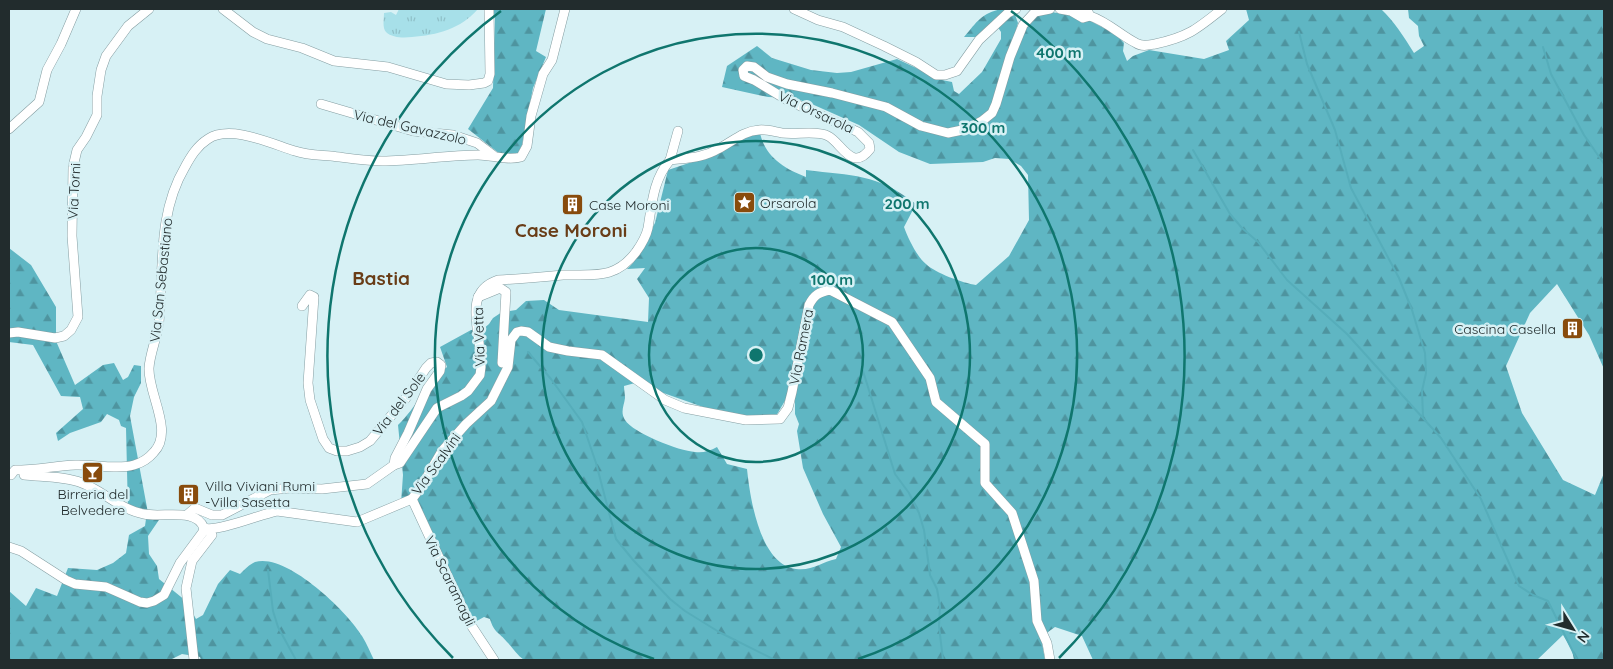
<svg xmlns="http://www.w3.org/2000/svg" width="1613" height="669" viewBox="0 0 1613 669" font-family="Quicksand,sans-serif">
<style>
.grass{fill:url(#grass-tufts)}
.forest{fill:url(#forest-firs);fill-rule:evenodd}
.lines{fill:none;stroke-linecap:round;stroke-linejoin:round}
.stream{stroke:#56adba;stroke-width:2}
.minor-casing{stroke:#859ea2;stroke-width:10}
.minor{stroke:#fff;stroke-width:9}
.ring{fill:none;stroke:#0f766e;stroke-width:2.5}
.labels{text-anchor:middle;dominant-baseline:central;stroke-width:5;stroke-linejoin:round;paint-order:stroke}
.street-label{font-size:14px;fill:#222c2d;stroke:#d7f1f5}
.poi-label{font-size:14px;fill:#222c2d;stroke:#d7f1f5;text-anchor:start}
.district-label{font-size:19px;font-weight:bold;fill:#693d17;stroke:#d7f1f5}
.centre{fill:#0f766e;stroke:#d7f1f5;stroke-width:2.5}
.ring-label{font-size:15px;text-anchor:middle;font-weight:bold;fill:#0f766e;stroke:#d7f1f5;stroke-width:5;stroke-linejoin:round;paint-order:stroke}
</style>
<defs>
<pattern id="grass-tufts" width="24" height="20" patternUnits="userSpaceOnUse" patternTransform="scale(1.25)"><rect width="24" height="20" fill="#a7e0e9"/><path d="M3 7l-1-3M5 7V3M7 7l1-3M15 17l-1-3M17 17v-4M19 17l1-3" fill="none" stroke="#8fc0c8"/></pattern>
<pattern id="forest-firs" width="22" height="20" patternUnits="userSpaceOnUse" patternTransform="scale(1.25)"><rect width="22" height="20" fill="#5fb6c3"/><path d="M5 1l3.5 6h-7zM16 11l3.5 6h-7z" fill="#4e949f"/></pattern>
</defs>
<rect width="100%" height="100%" fill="#d7f1f5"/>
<!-- grass -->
<path class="grass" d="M399 9H478C461 29 437 35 412 37 404 38 392 38 386 32 382 28 384 18 384 13L391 12 396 15Z"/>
<!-- forest -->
<g class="forest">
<polygon points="493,9 546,9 536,51 546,57 533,88 522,145 518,153 511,155 500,154 468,129 493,88 495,18"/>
<path d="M1002 9H1013L1018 23 1014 37 1033 15 1051 12 1083 17 1117 35 1124 43 1123 51 1127 61 1133 56 1149 50 1204 59 1229 50 1226 41 1249 20 1246 9H1381C1394 21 1404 37 1414 53L1424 46 1419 36 1418 26 1409 18 1408 9H1604V369L1589 335 1557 284 1530 313 1506 366 1522 413 1563 480 1595 495 1604 473V660H1574L1572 650 1563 635 1537 660H1093L1082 636 1055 627 1041 637 1045 660H524C517 655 513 648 507 642 499 632 494 633 490 619L484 617 473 623 418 510 419 504 416 498 401 503 403 475 398 425C416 408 427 382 447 367L440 347 471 330H482L489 324 493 318 502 312 516 310 526 301 544 300 559 310 648 322 649 298 637 279 645 268 627 269 633 263 655 223 668 170 701 159 754 130 760 133C765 157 785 169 806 177V170C853 176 876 173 916 204L904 227C908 238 917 257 926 264 935 273 963 283 976 285L1009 256 1029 220 1028 175 1021 166 1009 159 995 158 983 162 930 164 899 152 859 125 814 105 794 98 768 97 722 87 727 66 757 46 772 58 811 70 837 73 851 72 897 59 942 80 952 82 954 91 959 94 982 72 1001 39V32L997 26 977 37H964C977 22 981 13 1002 9ZM635 383 723 414 743 417 776 416 786 399 795 401V414L799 424 797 431 803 468 823 514 841 547 836 559C821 562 813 571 796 569 760 565 750 498 747 469L727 464 717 447C710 451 703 453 695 452 679 451 633 433 625 420 620 412 624 406 625 398 625 394 624 390 624 386Z"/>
<path d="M9 248 31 265 56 307V341L75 385 103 365 114 363 123 380 128 377 134 365 141 366V383L134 397 130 416 148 513 163 514 148 536 149 554 157 566 159 579 186 601 196 619 203 615 218 584 230 570 240 574C244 570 250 564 255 562 286 552 348 612 362 636 367 644 370 652 374 660H201L200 657 182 654 170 660H9V591L26 606 36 588 57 596 68 568 97 570 113 563 126 553 129 535 145 526 146 519 128 512 126 428 121 426 119 420 107 414 101 422 70 433 58 441 56 433 83 409 80 397 61 396 33 345 9 342Z"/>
</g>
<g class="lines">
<!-- stream -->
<g class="stream">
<polyline points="1299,32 1307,64 1335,130 1351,188 1399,278 1412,310 1425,353 1426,373 1422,391 1423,416"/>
<polyline points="1543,47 1551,74 1584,135 1604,164"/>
<polyline points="1193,150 1230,214 1242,228 1258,242 1287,280 1347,334 1441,438 1481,499 1519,586 1533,595 1548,601 1577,660"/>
<polyline points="528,352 551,379 582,422 596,463 616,539 634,561 670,599 685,611 719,632 775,660"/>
<polyline points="863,371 895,474 909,493 919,513 924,530 930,575 937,589 940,606 939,626 943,660"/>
<polyline points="268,570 273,611 278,627 296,660"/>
</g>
<defs>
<g id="minor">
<polyline points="223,9 253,32 267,39 302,48 334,61 388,67 446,84 469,85 484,83 488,81 490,74 489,9"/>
<polyline points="794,9 818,20 843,27 884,46 916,62 936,75 945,75 957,71 979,40 1008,13 1016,9"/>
<polyline points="1060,9 1071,11 1083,18 1090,16"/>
<path d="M1081 9 1088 12 1090 16C1108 22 1120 35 1136 43 1142 47 1149 45 1155 44 1188 37 1197 29 1222 9"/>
<polyline points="321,104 413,131 453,135 477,143 493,155"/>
<polyline points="9,129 39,102 47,70 61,44 76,9"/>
<polyline points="670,160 678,131"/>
<polyline points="478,297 500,288 506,292 502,363"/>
<polyline points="302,306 310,295 314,297 308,383 310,400 323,439 329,448 337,451 347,451 360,447 370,441 406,398 426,368 431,363 437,362 441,365 440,371 427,389 408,433 395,458 394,465"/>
<polyline points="9,333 18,332 55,338 64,336 71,330 78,317 72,236 73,167 77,150 86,137 97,115 97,96 101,70 106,56 128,26 149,9"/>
<path d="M11 475 15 470C36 470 55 466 75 465 93 464 117 470 134 465 141 463 149 458 154 452 174 431 148 394 149 368 150 353 157 338 159 322 164 269 157 214 185 167 191 156 197 146 208 139 230 124 272 144 295 151 306 155 319 155 331 156 348 158 365 161 382 161 414 161 446 155 478 155 492 155 507 161 521 157L527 146 531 116 543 74 552 60 565 9"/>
<path d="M24 475C43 477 64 476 82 483 103 491 121 510 144 514 163 518 196 507 204 528"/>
<polyline points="412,499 469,622 494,660"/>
<path d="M188 514 195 508 212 515H222L270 490 290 488 322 489 367 484 394 465 400 463 437 408 461 396 468 391 480 375 481 367C481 359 480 351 479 342 476 319 468 290 498 280 519 279 541 277 563 275 594 274 615 280 636 252 641 245 646 237 648 228 652 204 653 180 670 160 687 158 703 158 718 149 732 142 743 131 759 130 767 129 775 132 782 133 791 134 800 133 809 133 815 133 823 133 828 136 841 142 852 173 870 149L869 143 858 132 787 100 754 80 744 76 743 70 747 66 754 67 767 77 787 84 832 93 886 107 921 126 948 133 967 129 982 121 992 113 996 104 1010 57 1023 25 1035 12 1050 9"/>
<path d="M204 528C216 533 261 514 277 511L357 522 412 499 421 487 442 451 466 424 491 401 508 367 511 340 517 332 521 331 528 332 549 347 568 351 602 355 665 400 684 408 746 420 780 419 788 408 792 392 809 305C814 295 819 292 830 290L892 322 930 378 936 402 985 444V483L1012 513 1034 581 1037 621 1047 643 1050 660"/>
<polyline points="9,547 21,551 66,580 75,584 106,587 140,602 147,603 154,601 164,595 180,563 203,532 204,528"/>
<polyline points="194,660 186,588 192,561 212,535 208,530"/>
</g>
</defs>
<!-- minor casing -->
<use href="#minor" class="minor-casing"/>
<!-- minor -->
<use href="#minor" class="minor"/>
</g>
<!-- distance rings -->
<g class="ring">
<circle cx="756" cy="355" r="107"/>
<circle cx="756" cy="355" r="214"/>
<path d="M654 659A321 321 0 1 1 858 659"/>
<path d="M453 658A428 428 0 0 1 501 11M1011 11A428 428 0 0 1 1059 658"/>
</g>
<!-- icons -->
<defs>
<symbol id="sight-square" viewBox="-11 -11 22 22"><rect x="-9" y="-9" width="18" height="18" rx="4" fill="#884b0c" stroke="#d7f1f5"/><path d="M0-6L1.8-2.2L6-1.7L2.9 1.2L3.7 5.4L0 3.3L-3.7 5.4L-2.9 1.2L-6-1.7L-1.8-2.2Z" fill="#fff"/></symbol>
<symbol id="building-square" viewBox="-11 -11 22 22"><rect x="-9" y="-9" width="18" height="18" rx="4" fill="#884b0c" stroke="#d7f1f5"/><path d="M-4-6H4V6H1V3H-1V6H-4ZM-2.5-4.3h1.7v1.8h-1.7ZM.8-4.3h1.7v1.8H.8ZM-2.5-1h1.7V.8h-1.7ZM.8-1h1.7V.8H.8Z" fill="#fff"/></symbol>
<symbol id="bar-square" viewBox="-11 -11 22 22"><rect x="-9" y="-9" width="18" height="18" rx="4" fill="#884b0c" stroke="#d7f1f5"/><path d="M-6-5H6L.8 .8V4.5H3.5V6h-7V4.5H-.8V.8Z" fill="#fff"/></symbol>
</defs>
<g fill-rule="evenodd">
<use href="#sight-square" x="732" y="190" width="25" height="25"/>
<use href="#building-square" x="560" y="192" width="25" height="25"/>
<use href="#building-square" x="1560" y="316" width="25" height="25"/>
<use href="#bar-square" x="80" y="460" width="25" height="25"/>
<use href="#building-square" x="176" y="482" width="25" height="25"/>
</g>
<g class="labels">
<!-- street labels -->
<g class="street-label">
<text transform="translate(816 112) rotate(25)">Via Orsarola</text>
<text transform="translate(410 127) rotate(13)">Via del Gavazzolo</text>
<text transform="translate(74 191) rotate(-87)">Via Torni</text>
<text transform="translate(161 280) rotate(-84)">Via San Sebastiano</text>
<text transform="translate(479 337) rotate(-92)">Via Vetta</text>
<text transform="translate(801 347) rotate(-79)">Via Ramera</text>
<text transform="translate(399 404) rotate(-52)">Via del Sole</text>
<text transform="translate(436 464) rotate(-54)">Via Scalvini</text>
<text transform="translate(450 581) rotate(64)">Via Scaramagli</text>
</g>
<!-- poi labels -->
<g class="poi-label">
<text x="760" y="203">Orsarola</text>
<text x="589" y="205">Case Moroni</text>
<text x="1556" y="329" text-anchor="end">Cascina Casella</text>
<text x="205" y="486">Villa Viviani Rumi<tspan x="205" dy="16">-Villa Sasetta</tspan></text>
<text x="93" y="494" text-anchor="middle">Birreria del<tspan x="93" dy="16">Belvedere</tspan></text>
</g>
<!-- district labels -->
<g class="district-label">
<text x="571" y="230">Case Moroni</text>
<text x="381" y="278">Bastia</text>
</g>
</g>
<circle cx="756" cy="355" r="8" class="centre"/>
<g class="ring-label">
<text x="1059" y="58">400 m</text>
<text x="983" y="133">300 m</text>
<text x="907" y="209">200 m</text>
<text x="832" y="285">100 m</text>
</g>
<!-- border -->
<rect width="1613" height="669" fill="none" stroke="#222c2d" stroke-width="20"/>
<!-- north arrow -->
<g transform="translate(1573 629) rotate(127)" stroke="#d7f1f5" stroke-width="4" paint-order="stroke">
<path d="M0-4L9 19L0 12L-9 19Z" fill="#222c2d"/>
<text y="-8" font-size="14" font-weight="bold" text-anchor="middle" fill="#222c2d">N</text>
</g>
</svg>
